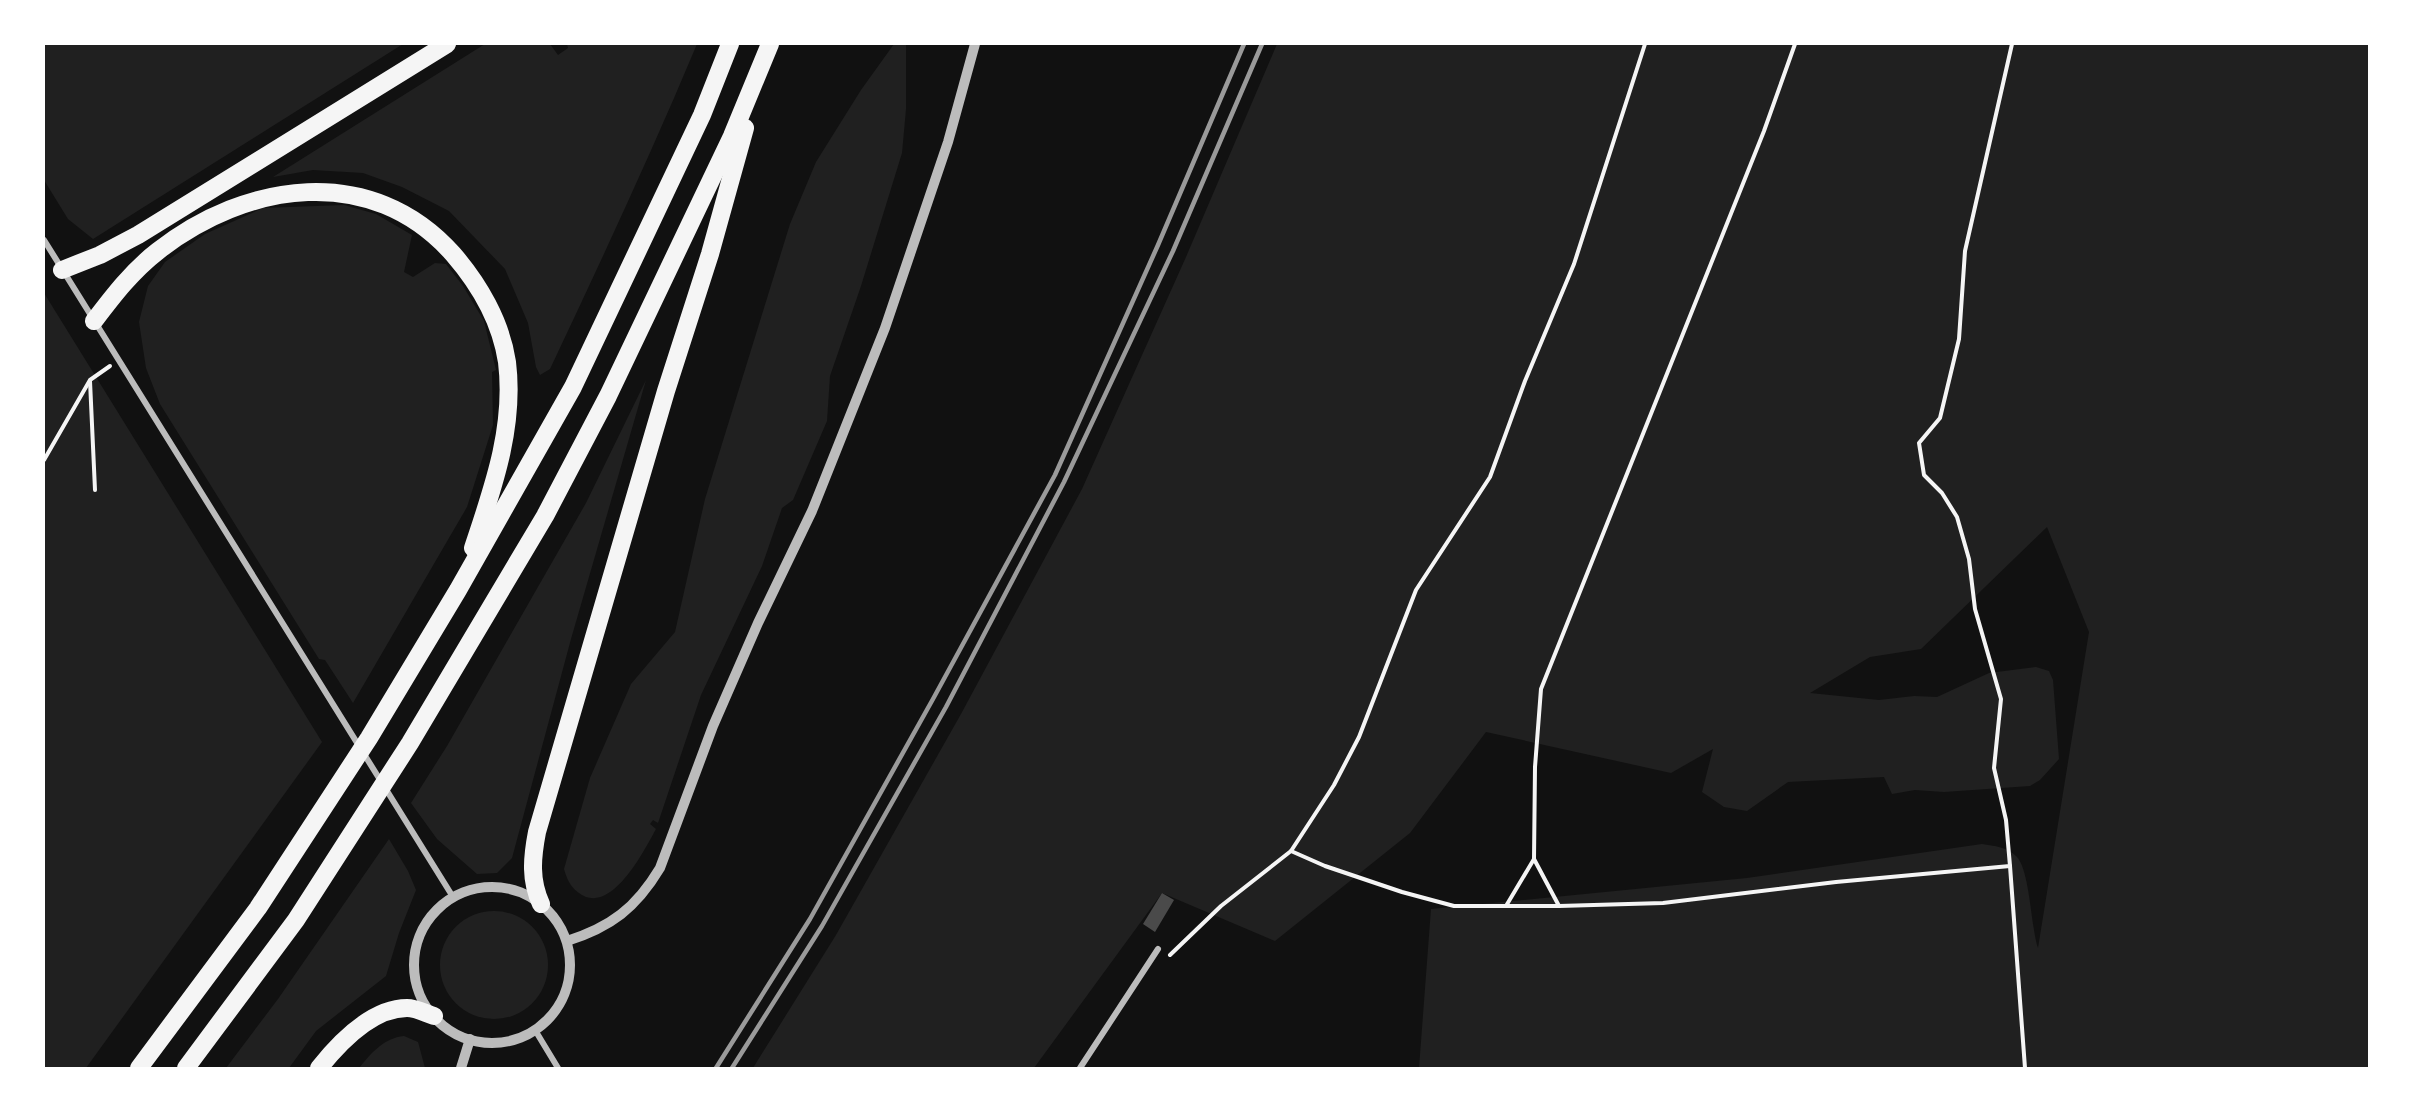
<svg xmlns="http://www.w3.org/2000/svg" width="2413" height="1112" viewBox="0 0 2413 1112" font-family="'Asap Condensed',sans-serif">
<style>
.green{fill:#202020}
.building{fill:#4a4a4a}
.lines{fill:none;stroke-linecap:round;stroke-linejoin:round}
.path{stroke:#f5f5f5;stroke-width:4}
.minor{stroke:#bcbcbc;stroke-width:6}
.tertiary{stroke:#bcbcbc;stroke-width:10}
.motorway{stroke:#f5f5f5;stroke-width:18}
.rail{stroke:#9a9a9a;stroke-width:4.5}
</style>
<rect width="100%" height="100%" fill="#111"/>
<!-- green -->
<g class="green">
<polygon points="44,44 403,44 93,239 68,219 44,180"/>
<path d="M485 44H550L558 55 568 48 567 44H697C651 154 601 261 550 369L540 375 536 367 528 323 505 269 449 211 402 187 363 173 313 170 273 177Z"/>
<path d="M894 44H906V109L902 153 861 286 830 376 827 421 793 500 782 508 762 566 701 695 658 823 653 820 650 824 656 829C645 849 616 907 586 897 573 891 568 883 564 869L590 778 631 684 675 632 705 499 790 224 816 162 861 90Z"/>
<path d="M1277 44H2369V1068H1419L1431 909 1747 878 1982 844C1994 846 2008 847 2017 857 2030 871 2031 928 2038 948L2089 632 2047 527 1921 649 1870 657 1810 693 1879 700 1914 696 1937 697 1989 673 2036 667 2049 671 2053 680 2059 759 2040 780 2030 786 1944 792 1915 790 1892 794 1884 777 1788 782 1747 811 1724 807 1702 792 1713 749 1671 773 1486 732 1410 833 1275 941 1162 893 1034 1068H753L836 935 961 714 1082 489 1186 257Z"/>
<polygon points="344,205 376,214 412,235 404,272 413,277 435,263 446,264 463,286 484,321 496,370 492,372 493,425 467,507 353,703 325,660 319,659 160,404 146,368 139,322 148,286 165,262 205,234 263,208"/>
<polygon points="44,293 322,742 86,1068 44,1068"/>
<polygon points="646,380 571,639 512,858 497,873 477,874 437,839 411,803 447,746 586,503"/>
<polygon points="389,839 408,871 416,890 399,933 386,976 316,1031 289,1068 226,1068 278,999"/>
<circle cx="494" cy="965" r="54"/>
<path d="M404 1036 418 1042 425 1068H359C371 1053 384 1038 404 1036Z"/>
</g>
<!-- building -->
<polygon class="building" points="1162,893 1174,900 1155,932 1143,924"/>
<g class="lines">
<!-- path -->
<g class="path">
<polyline points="90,381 95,490"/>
<polyline points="44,460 90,380 110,366"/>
<polyline points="1291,851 1334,785 1359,737 1416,590 1490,477 1525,381 1574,264 1645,44"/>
<polyline points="2010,866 2025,1068"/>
<polyline points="1506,906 1534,859"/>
<polyline points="1559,906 1534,859 1535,767 1541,689 1764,131 1795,44"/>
<polyline points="1170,955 1221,906 1291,851 1325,866 1402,892 1454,906 1559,906 1663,903 1836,882 2010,866 2006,820 1994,768 2001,699 1975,609 1969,559 1957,517 1942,493 1924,475 1919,443 1940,418 1959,339 1965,251 2012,44"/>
</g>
<!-- minor -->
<g class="minor">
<polyline points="44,240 453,897"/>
<polyline points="535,1030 558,1068"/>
<polyline points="1080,1068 1158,949"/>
</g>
<!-- tertiary -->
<g class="tertiary">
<circle cx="492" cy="965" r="78"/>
<path d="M567 941C611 927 636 908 660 868L713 726 758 623 812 511 885 328 948 142 975 44"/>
<polyline points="461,1068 470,1039"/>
</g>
<!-- motorway -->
<g class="motorway">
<polyline points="62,270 100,255 138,235 447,44"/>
<path d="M94 321C113 296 132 271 158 251 246 182 371 162 453 254 479 284 501 322 507 362 515 427 493 488 473 548"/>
<path d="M541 904C530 880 532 858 537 832L666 391 710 254 745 128"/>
<polyline points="139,1068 258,908 369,738 458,590 573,387 702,115 730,44"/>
<polyline points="186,1068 296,920 410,743 545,516 608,396 732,136 770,44"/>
<path d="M319 1068C339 1043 372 1008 407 1008 416 1008 425 1013 434 1016"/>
</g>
<!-- rail -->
<g class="rail">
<polyline points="716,1068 810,919 933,699 1055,475 1158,245 1244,44"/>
<polyline points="732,1068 822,926 946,707 1064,482 1173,251 1262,44"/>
</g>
</g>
<!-- border -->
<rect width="2413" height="1112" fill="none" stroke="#ffffff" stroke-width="90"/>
</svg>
